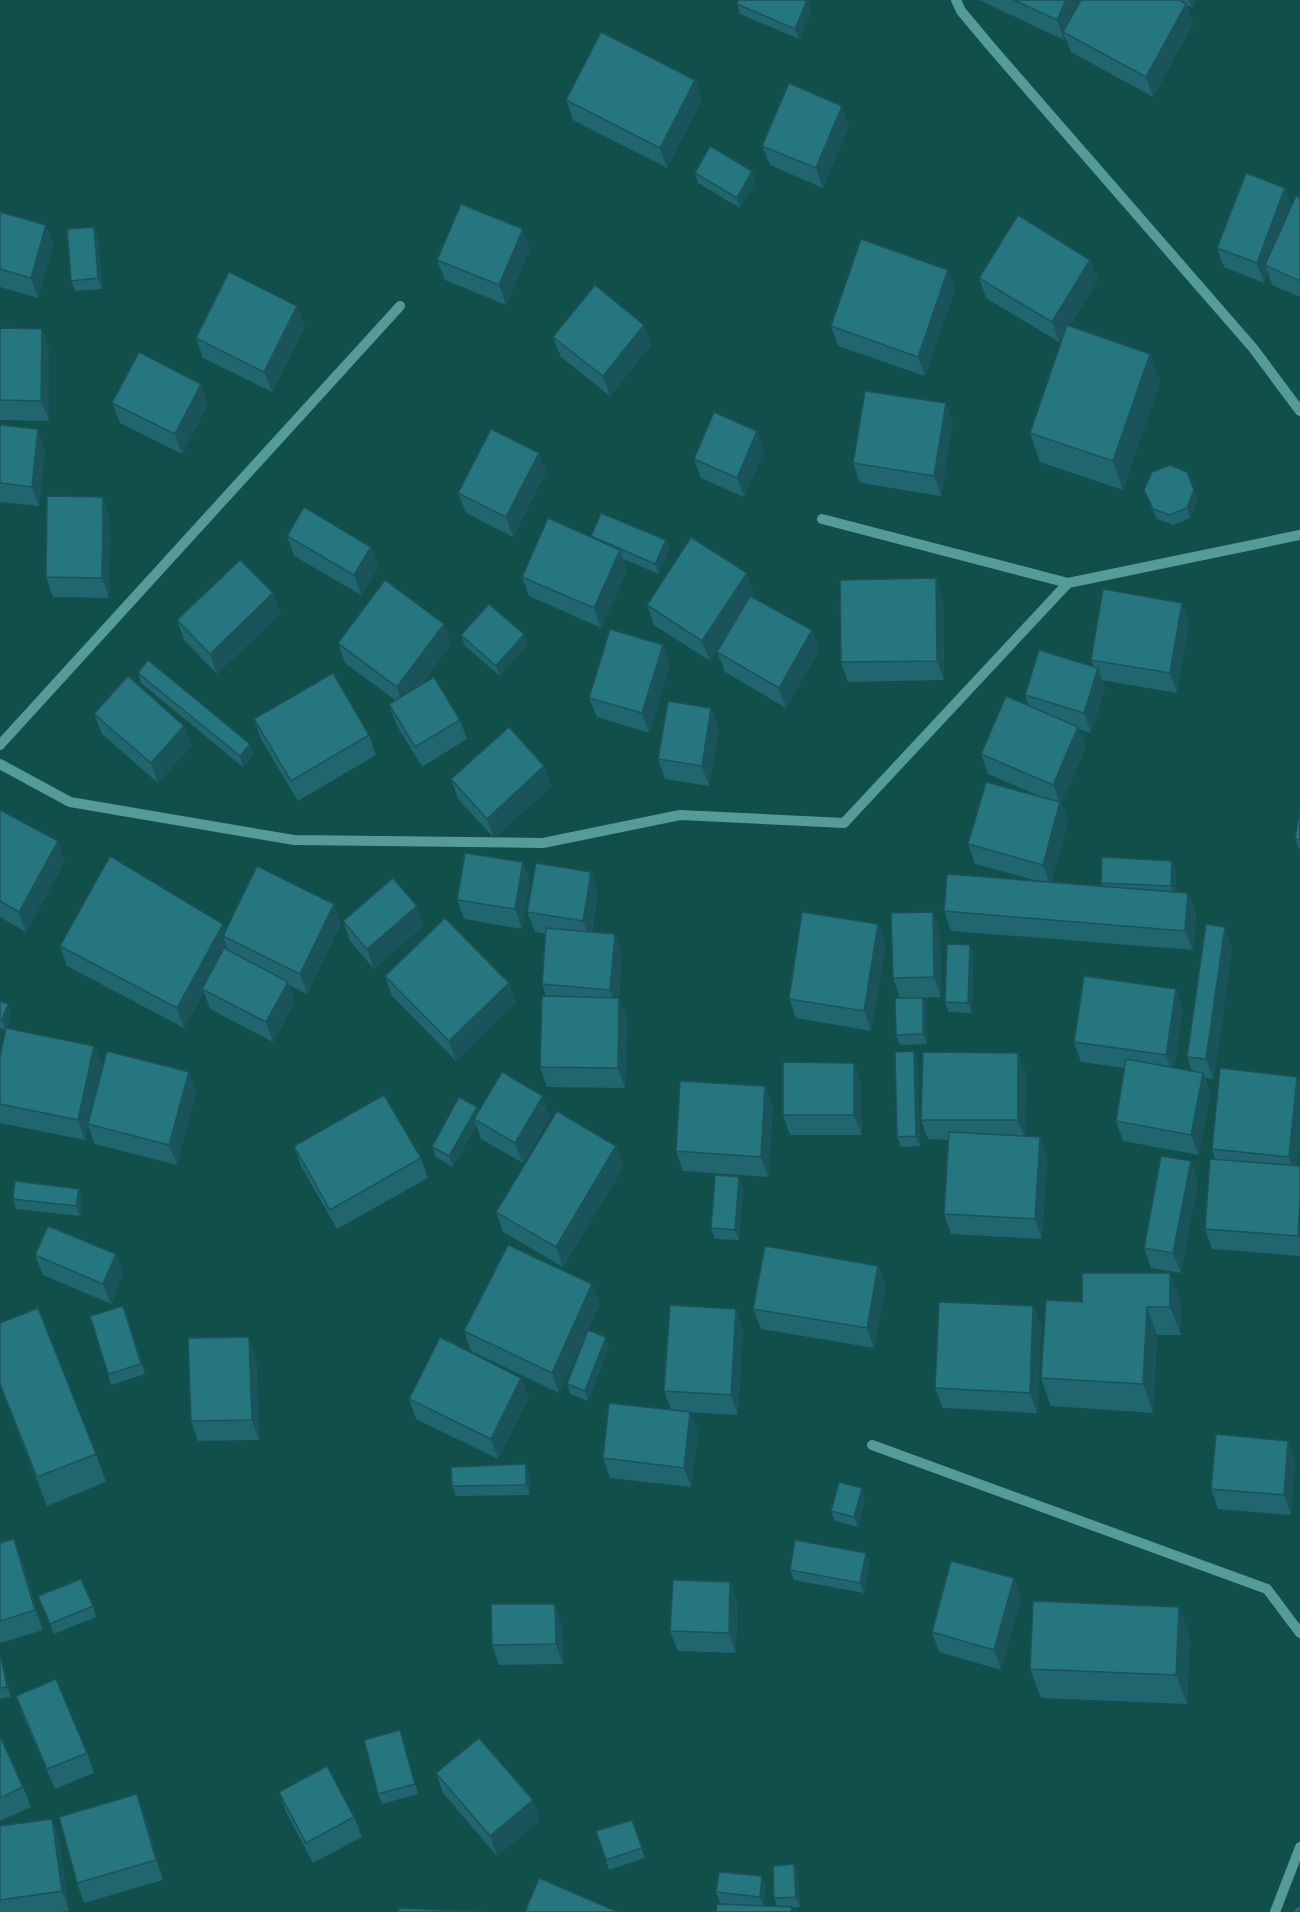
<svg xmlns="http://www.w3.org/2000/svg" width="1300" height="1912" viewBox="0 0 1300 1912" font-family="Arial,sans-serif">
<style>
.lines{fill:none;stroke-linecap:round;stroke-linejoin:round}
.minor{stroke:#569c96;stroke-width:10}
.wall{fill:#21656e}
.shaded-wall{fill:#1b535a}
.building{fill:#267680;stroke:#1b535a;stroke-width:1.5}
</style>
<rect width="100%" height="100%" fill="#104f4a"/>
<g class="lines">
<!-- minor -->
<g class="minor">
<polyline points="956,0 961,11 992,48 1253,348 1300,411"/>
<polyline points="822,519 1068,583 1300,535"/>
<polyline points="0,745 400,306"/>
<polyline points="0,764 70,802 294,840 543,843 680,815 844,823 1068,583"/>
<polyline points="872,1445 1267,1589 1300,1633"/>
<polyline points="1275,1912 1300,1847"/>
</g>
</g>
<!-- wall -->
<g class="wall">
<polygon points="738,0 808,0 812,9 799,39 740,14 737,4"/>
<polygon points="979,0 1196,0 1192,8 1187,5 1193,24 1153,97 1071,52 1065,37 1064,40"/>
<polygon points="695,80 702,100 667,168 573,120 566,100"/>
<polygon points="849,126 823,188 770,165 762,146"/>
<polygon points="695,173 756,181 740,208 698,183"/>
<polygon points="1285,188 1291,205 1300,198 1300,297 1272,285 1268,273 1264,283 1224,267 1217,248"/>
<polygon points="0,212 46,225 53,245 38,298 0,287"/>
<polygon points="94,227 98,237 102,289 75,291 71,281"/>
<polygon points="530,249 506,305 445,280 437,260"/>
<polygon points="1090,260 1098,280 1069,326 1150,354 1160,382 1123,490 1040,462 1030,433 1063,336 1059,342 986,298 979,278"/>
<polygon points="955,289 925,376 838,346 831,326"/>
<polygon points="305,326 272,392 203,358 196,338"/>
<polygon points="0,328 49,348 49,421 0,420"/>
<polygon points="553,337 651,345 610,396 561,357"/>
<polygon points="112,403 208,404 182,454 120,423"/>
<polygon points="946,403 953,423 941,496 860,483 853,463"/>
<polygon points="0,425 45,449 39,506 0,502"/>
<polygon points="757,431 764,451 744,497 701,478 694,459"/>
<polygon points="539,453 546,472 513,537 466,513 458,493"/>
<polygon points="1144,490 1198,500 1190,518 1173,525 1157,519"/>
<polygon points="110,517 109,598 53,597 46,577"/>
<polygon points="287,536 371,547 378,567 361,595 294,556"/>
<polygon points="591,537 666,540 669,550 659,574 623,559 627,570 601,628 529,596 522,577"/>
<polygon points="754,593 752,596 819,650 786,708 725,672 717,652 736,620 710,661 654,625 647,605"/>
<polygon points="943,598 944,680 848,682 841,662"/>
<polygon points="281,613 217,674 184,640 177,620"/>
<polygon points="1189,623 1177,693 1102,680 1105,688 1091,733 1079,729 1086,747 1061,803 1068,822 1051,882 1102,886 1101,883 1172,861 1176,871 1175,892 1188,893 1196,913 1193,950 951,931 944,911 1038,881 975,864 968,844 1039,796 988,774 981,754 1029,706 1025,695 1094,667 1091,660"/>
<polygon points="461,635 528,644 500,676 465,646"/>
<polygon points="338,643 451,644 421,685 460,720 467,739 422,767 396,724 389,704 395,700 345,663"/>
<polygon points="663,645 670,665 649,733 597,717 589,698"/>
<polygon points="138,673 254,754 243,767 141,683"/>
<polygon points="711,708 719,728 709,786 665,779 658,759"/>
<polygon points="94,714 192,745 158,783 102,734"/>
<polygon points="254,719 369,735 376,755 298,801 261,739"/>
<polygon points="451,779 552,786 494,838 458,799"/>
<polygon points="1300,809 1300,849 1299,849 1295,839"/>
<polygon points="0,810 65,861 26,932 0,917"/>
<polygon points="523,862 530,882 522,929 464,919 457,900"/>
<polygon points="591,872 598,892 592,932 622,953 619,998 627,1018 625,1088 547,1087 540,1067 546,996 542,984 546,934 535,932 527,912"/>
<polygon points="343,921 424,925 374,969 350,941"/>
<polygon points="223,924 225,930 341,924 307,994 289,985 295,1002 273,1042 210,1009 204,992 184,1028 67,966 60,946"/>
<polygon points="940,932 941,997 921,998 923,998 927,1008 927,1044 900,1045 896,1035 900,998 893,978"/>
<polygon points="886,944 871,1031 796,1018 789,999"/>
<polygon points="970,945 973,955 972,1013 949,1012 945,1002"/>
<polygon points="1232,947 1214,1079 1205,1078 1210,1093 1199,1155 1123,1141 1116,1121 1125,1068 1081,1062 1074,1042 1183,1009 1174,1068 1192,1071 1187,1057"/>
<polygon points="385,976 509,983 516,1003 456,1061 392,996"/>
<polygon points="0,1001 12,1014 6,1028 94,1046 102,1066 94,1099 189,1072 196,1092 177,1165 95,1144 88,1126 85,1140 0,1123 0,1104 6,1030 0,1028"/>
<polygon points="914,1051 918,1062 920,1146 901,1147 897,1137"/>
<polygon points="1018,1053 1026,1073 1025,1136 1040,1137 1047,1157 1042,1239 951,1234 944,1214 948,1140 928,1139 921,1120"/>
<polygon points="1297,1077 1300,1085 1300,1138 1297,1165 1300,1166 1300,1256 1212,1249 1205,1229 1215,1159 1212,1149"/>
<polygon points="862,1083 862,1135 790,1135 783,1115"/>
<polygon points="773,1106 768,1177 683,1171 676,1151"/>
<polygon points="477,1107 479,1111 550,1116 523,1163 481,1139 476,1125 453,1167 436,1157 432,1147"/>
<polygon points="294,1146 421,1158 428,1178 337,1229 301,1166"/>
<polygon points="1191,1161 1198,1181 1181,1273 1151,1268 1144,1248"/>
<polygon points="624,1166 563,1267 503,1232 496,1212"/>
<polygon points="743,1187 739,1240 715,1239 711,1228"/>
<polygon points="79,1189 82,1199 80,1216 16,1209 13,1199"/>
<polygon points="116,1254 123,1274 111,1304 43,1275 35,1255"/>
<polygon points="878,1266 886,1285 874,1348 761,1329 753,1309"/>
<polygon points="1181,1301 1181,1335 1157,1335 1153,1413 1051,1406 1041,1378 1082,1302"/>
<polygon points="600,1304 588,1330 609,1347 588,1401 570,1394 567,1384 587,1332 559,1393 471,1351 464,1331"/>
<polygon points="1033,1306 1041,1326 1037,1413 943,1408 935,1388"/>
<polygon points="127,1316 145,1374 111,1385 108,1374"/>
<polygon points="0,1323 96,1454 106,1482 47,1506 0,1386"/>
<polygon points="743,1329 738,1415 686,1412 698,1432 691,1487 610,1478 603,1458 671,1410 664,1391"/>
<polygon points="256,1357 259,1440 198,1441 191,1421"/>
<polygon points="529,1397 498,1459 416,1419 409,1399"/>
<polygon points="1295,1461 1291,1515 1218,1509 1211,1489"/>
<polygon points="530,1475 530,1495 456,1496 452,1486"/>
<polygon points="865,1498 858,1527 835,1521 831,1511"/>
<polygon points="14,1539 21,1558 43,1630 0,1643 0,1543"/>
<polygon points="870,1563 864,1593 794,1580 790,1570"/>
<polygon points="730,1582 737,1602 736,1653 678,1651 670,1631"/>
<polygon points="38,1596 93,1606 96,1617 54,1634"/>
<polygon points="1021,1598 1001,1670 939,1652 932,1632"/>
<polygon points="1179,1607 1190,1636 1187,1704 1041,1698 1030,1669"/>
<polygon points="562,1624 563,1664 499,1665 492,1645"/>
<polygon points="0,1657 4,1667 11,1697 0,1699"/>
<polygon points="16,1696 87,1753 94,1773 55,1789 23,1716"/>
<polygon points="0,1736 23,1787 31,1807 0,1821"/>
<polygon points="403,1740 418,1794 382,1804 378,1794"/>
<polygon points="436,1773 540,1820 497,1856 443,1793"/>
<polygon points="279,1792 354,1817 362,1837 313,1863 286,1812"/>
<polygon points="137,1794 144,1814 163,1880 84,1903 77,1883"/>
<polygon points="52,1819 59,1839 69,1911 61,1912 0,1912 0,1826"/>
<polygon points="632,1820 645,1858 609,1870 596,1831"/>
<polygon points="794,1864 798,1875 800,1907 792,1908 743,1905 720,1903 716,1892 762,1876 766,1887 764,1906 777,1906 774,1898"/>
</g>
<!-- shaded-wall -->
<g class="shaded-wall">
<polygon points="807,0 808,0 812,9 799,39 795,29"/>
<polygon points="1066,0 1083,0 1063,32 1065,37 1064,40 1057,20"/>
<polygon points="1189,0 1196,0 1192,8"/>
<polygon points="1186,4 1193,24 1153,97 1146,77"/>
<polygon points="695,80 702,100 667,168 660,148"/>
<polygon points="842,106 849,126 823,188 816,168"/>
<polygon points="752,171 756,181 740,208 737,198"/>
<polygon points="1285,188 1292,208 1265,265 1268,273 1264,283 1257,263"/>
<polygon points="46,225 53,245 38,298 31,278"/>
<polygon points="94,227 98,237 102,289 98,278"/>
<polygon points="523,229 530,249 506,305 499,285"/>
<polygon points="1090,260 1098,280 1059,342 1052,322"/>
<polygon points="948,270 955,289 925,376 918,357"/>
<polygon points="297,306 305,326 272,392 264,372"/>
<polygon points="644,325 651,345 610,396 603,376"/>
<polygon points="42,329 49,348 49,421 41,401"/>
<polygon points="1150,354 1160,382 1123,490 1113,461"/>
<polygon points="201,384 208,404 182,454 175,434"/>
<polygon points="946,403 953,423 941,496 934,476"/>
<polygon points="38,429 45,449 39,506 32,487"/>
<polygon points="757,431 764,451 744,497 737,478"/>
<polygon points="539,453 546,472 513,537 506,517"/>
<polygon points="1194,490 1198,500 1190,518 1187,508"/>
<polygon points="103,497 110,517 109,598 102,578"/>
<polygon points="666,540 669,550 659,574 655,564"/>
<polygon points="371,547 378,567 361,595 354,575"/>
<polygon points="620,550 627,570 601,628 594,608"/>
<polygon points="747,573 754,593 710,661 702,641"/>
<polygon points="936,578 943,598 944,680 937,661"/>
<polygon points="273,593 281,613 217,674 210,654"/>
<polygon points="1182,603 1189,623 1177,693 1170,673"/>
<polygon points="444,624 451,644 404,707 397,687"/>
<polygon points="812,630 819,650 786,708 779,688"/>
<polygon points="524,634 528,644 500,676 496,666"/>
<polygon points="663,645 670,665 649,733 642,713"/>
<polygon points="1098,668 1105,688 1091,733 1084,713"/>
<polygon points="711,708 719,728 709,786 702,766"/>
<polygon points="184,726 192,745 158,783 151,763"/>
<polygon points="1078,727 1086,747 1061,803 1068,822 1050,885 1043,865 1060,804 1053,785"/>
<polygon points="250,744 254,754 243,767 240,756"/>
<polygon points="544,766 552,786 494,838 487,819"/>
<polygon points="58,841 65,861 26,932 19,912"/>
<polygon points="1172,861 1176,871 1175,897 1171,886"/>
<polygon points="523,862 530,882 522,929 515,909"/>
<polygon points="591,872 598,892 590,941 583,921"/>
<polygon points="1188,893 1196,913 1193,950 1185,931"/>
<polygon points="334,904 341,924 307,994 300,974"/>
<polygon points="417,906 424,925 374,969 367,949"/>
<polygon points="933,912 940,932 941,997 934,977"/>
<polygon points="223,924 228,939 223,936 228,950 202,989 204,992 184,1028 177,1008"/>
<polygon points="878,924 886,944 871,1031 864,1011"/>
<polygon points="1225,927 1232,947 1214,1079 1206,1059"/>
<polygon points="615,934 622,953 618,1009 610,990"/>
<polygon points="970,945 973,955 972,1013 968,1003"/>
<polygon points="288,982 295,1002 273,1042 266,1022"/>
<polygon points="509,983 516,1003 456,1061 449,1041"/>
<polygon points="1176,989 1183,1009 1173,1074 1166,1055"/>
<polygon points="619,998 627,1018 625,1088 618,1068"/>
<polygon points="923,998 927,1008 927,1044 923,1034"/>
<polygon points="8,1004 12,1014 6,1030 2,1020"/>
<polygon points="94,1046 102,1066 89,1124 88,1124 88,1126 85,1140 78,1120"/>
<polygon points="914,1051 918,1062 920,1146 916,1136"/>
<polygon points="1018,1053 1026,1073 1025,1140 1018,1120"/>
<polygon points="854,1063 862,1083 862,1135 854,1115"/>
<polygon points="189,1072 196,1092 177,1165 169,1145"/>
<polygon points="1203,1073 1210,1093 1199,1155 1191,1135"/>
<polygon points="1297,1077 1300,1085 1300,1138 1296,1177 1289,1157"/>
<polygon points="765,1086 773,1106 768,1177 761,1157"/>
<polygon points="543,1096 550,1116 523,1163 515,1143"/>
<polygon points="477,1107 481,1117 474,1119 476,1125 453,1167 449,1156"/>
<polygon points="1040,1137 1047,1157 1042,1239 1035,1219"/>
<polygon points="616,1146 624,1166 563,1267 556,1247"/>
<polygon points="1191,1161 1198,1181 1181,1273 1173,1253"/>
<polygon points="739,1177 743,1187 739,1240 735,1230"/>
<polygon points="79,1189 82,1199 80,1216 76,1206"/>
<polygon points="1300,1201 1300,1242 1298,1236"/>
<polygon points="116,1254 123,1274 111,1304 103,1284"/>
<polygon points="878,1266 886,1285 874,1348 867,1328"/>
<polygon points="1170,1273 1181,1301 1181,1335 1170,1307"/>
<polygon points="592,1284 600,1304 559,1393 552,1373"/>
<polygon points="1033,1306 1041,1326 1037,1413 1030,1393"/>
<polygon points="1147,1307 1157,1335 1153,1413 1143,1384"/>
<polygon points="736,1309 743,1329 738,1415 731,1395"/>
<polygon points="249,1337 256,1357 259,1440 252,1420"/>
<polygon points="606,1337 609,1347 588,1401 585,1391"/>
<polygon points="521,1378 529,1397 498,1459 491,1439"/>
<polygon points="690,1412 698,1432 691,1487 684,1468"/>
<polygon points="1288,1441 1295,1461 1291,1515 1284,1495"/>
<polygon points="526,1464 530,1475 530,1495 526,1485"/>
<polygon points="862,1488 865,1498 858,1527 854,1517"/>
<polygon points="14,1539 21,1558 43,1630 35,1610"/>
<polygon points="866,1553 870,1563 864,1593 860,1583"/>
<polygon points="1014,1578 1021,1598 1001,1670 994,1650"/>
<polygon points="730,1582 737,1602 736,1653 729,1633"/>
<polygon points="555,1604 562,1624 563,1664 556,1644"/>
<polygon points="1179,1607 1190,1636 1187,1704 1176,1675"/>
<polygon points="1,1656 4,1667 11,1697 7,1687"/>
<polygon points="137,1794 144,1814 163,1880 156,1860"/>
<polygon points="533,1800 540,1820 497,1856 490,1836"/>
<polygon points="52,1819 59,1839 69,1911 62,1891"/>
<polygon points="794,1864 798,1875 800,1907 796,1897"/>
<polygon points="762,1876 766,1887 764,1907 760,1897"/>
</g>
<!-- building -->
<g class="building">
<polygon points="738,0 807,0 795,29 737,4"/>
<polygon points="1014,0 1066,0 1057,20"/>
<polygon points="1081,0 1179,0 1186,4 1146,77 1063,32"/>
<polygon points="601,32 695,80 660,148 566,100"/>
<polygon points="789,83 842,106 816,168 762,146"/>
<polygon points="710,146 752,171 737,198 695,173"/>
<polygon points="1246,173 1285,188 1257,263 1217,248"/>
<polygon points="1296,196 1300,198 1300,281 1265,265"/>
<polygon points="461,204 523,229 499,285 437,260"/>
<polygon points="0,212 46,225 31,278 0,269"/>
<polygon points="1018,215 1090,260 1052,322 979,278"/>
<polygon points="94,227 98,278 71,281 67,229"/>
<polygon points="861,239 948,270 918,357 831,326"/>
<polygon points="229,272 297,306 264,372 196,338"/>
<polygon points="595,285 644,325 603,376 553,337"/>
<polygon points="1067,325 1150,354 1113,461 1030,433"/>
<polygon points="0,328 42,329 41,401 0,400"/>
<polygon points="139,352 201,384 175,434 112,403"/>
<polygon points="865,391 946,403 934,476 853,463"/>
<polygon points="714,412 757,431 737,478 694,459"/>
<polygon points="0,425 38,429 32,487 0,483"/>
<polygon points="491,429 539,453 506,517 458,493"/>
<polygon points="1170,465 1187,472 1194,490 1187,508 1170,515 1153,509 1144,490 1152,472"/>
<polygon points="47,496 103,497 102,578 46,577"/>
<polygon points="304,507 371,547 354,575 287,536"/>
<polygon points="601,513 666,540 655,564 591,536"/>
<polygon points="548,518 620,550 594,608 522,577"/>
<polygon points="691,537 747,573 702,641 647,605"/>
<polygon points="240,560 273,593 210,654 177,620"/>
<polygon points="936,578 937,661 841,662 840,580"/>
<polygon points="385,580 444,624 397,687 338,643"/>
<polygon points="1103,589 1182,603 1170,673 1091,660"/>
<polygon points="750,596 812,630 779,688 717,652"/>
<polygon points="489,604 524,634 496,666 461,635"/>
<polygon points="610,629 663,645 642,713 589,698"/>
<polygon points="1039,650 1098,668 1084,713 1025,695"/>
<polygon points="148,660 250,744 240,756 138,673"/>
<polygon points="333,673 369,735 291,781 254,719"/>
<polygon points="128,676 184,726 151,763 94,714"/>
<polygon points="434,677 460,720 415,747 389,704"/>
<polygon points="1006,696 1078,727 1053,785 981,754"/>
<polygon points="668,701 711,708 702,766 658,759"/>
<polygon points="509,727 544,766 487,819 451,779"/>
<polygon points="986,782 1060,802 1043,865 968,844"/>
<polygon points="1300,809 1300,840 1295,839"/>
<polygon points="0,810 58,841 19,912 0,901"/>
<polygon points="465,853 523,862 515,909 457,900"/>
<polygon points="110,856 223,924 177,1008 60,946"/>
<polygon points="1102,857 1172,861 1171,886 1101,883"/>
<polygon points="536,863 591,872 583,921 527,912"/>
<polygon points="257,866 334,904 300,974 223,936"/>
<polygon points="947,874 1188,893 1185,931 944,911"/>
<polygon points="393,878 417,906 367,949 343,921"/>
<polygon points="802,912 878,924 864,1011 789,999"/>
<polygon points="933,912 934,977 893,978 891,913"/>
<polygon points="445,918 509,983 449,1041 385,976"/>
<polygon points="1206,924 1225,927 1206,1059 1187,1057"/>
<polygon points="546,928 615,934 610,990 542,984"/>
<polygon points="947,944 970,945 968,1003 945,1002"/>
<polygon points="224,948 288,982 266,1022 202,989"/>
<polygon points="1084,976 1176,989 1166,1055 1074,1042"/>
<polygon points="542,996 619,998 618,1068 540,1067"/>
<polygon points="895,998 923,998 923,1034 896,1035"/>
<polygon points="0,1001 8,1004 2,1020 0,1019"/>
<polygon points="6,1028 94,1046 78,1120 0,1104 0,1056"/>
<polygon points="107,1051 189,1072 169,1145 88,1124"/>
<polygon points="914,1051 916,1136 897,1137 895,1052"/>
<polygon points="923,1052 1018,1053 1018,1120 921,1120"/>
<polygon points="1126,1059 1203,1073 1191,1135 1116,1121"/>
<polygon points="783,1062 854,1063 854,1115 783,1115"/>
<polygon points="1220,1068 1297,1077 1289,1157 1212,1149"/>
<polygon points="502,1072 543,1096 515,1143 474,1119"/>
<polygon points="680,1081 765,1086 761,1157 676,1151"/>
<polygon points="384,1095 421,1158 330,1210 294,1146"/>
<polygon points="459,1097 477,1107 449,1156 432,1147"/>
<polygon points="557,1111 616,1146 556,1247 496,1212"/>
<polygon points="949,1132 1040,1137 1035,1219 944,1214"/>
<polygon points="1161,1156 1191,1161 1173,1253 1144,1248"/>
<polygon points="1210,1159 1300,1166 1300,1201 1298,1236 1205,1229"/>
<polygon points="715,1175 739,1177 735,1230 711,1228"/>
<polygon points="15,1181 79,1189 76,1206 13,1199"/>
<polygon points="48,1226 116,1254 103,1284 35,1255"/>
<polygon points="508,1245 592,1284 552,1373 464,1331"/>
<polygon points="765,1246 878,1266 867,1328 753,1309"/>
<polygon points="1082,1273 1170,1273 1170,1307 1147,1307 1143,1384 1041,1378 1046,1300 1082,1302"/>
<polygon points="939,1302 1033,1306 1030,1393 935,1388"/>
<polygon points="670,1305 736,1309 731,1395 664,1391"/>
<polygon points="123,1306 141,1364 108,1374 90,1316"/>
<polygon points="38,1308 96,1454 37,1477 0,1384 0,1323"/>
<polygon points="588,1330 606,1337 585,1391 567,1384"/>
<polygon points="249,1337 252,1420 191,1421 188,1338"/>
<polygon points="440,1337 521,1378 491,1439 409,1399"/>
<polygon points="609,1403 690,1412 684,1468 603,1458"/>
<polygon points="1216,1434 1288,1441 1284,1495 1211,1489"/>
<polygon points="526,1464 526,1485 452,1486 451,1467"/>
<polygon points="839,1482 862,1488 854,1517 831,1511"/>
<polygon points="14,1539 35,1610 0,1621 0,1543"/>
<polygon points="795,1540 866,1553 860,1583 790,1570"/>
<polygon points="951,1561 1014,1578 994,1650 932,1632"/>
<polygon points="81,1579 93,1606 50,1624 38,1596"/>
<polygon points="673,1580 730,1582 729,1633 670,1631"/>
<polygon points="1033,1601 1179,1607 1176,1675 1030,1669"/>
<polygon points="491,1604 555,1604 556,1644 492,1645"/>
<polygon points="1,1656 7,1687 0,1688 0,1657"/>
<polygon points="56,1679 87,1753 47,1769 16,1696"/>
<polygon points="400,1730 415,1784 378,1794 364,1740"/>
<polygon points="0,1736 23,1787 0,1798"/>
<polygon points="479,1738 533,1800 490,1836 436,1773"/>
<polygon points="327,1766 354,1817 306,1843 279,1792"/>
<polygon points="137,1794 156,1860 77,1883 59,1817"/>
<polygon points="52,1819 62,1891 0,1900 0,1826"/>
<polygon points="632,1820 642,1848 606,1860 596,1831"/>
<polygon points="794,1864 796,1897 774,1898 773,1866"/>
<polygon points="719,1872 762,1876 760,1897 716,1892"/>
<polygon points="539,1878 618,1912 525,1912"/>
<polygon points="717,1904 792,1907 791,1912 716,1912"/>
<polygon points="1300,1905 1300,1912 1292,1912"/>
<polygon points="398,1908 483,1912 398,1912"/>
</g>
</svg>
